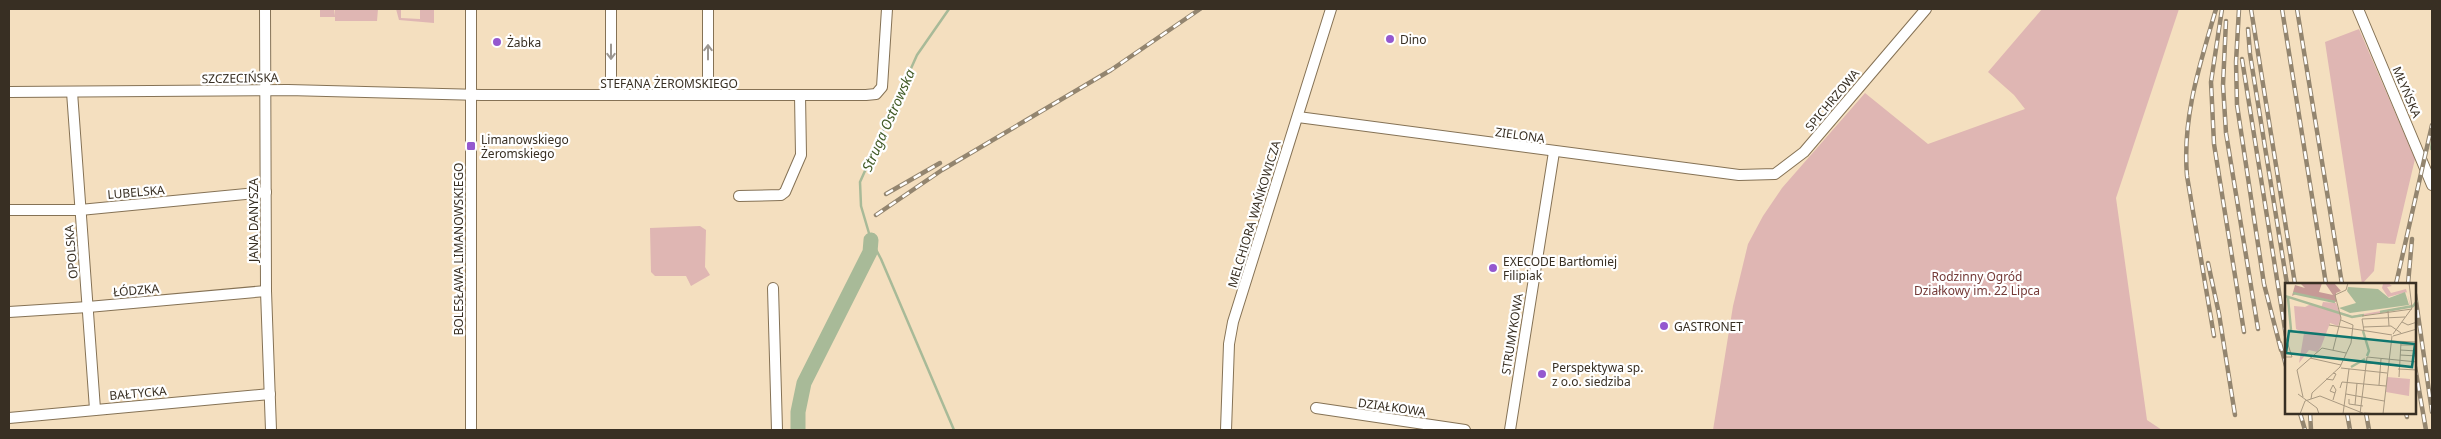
<svg xmlns="http://www.w3.org/2000/svg" width="2441" height="439" viewBox="0 0 2441 439" font-family="'Noto Sans',sans-serif">
<style>
.green{fill:#dfb6b3}
.lines{fill:none;stroke-linecap:round;stroke-linejoin:round}
.stream{stroke:#a8ba98;stroke-width:2.5}
.river{stroke:#a8ba98;stroke-width:15}
.minor-casing{stroke:#857255;stroke-width:12}
.minor{stroke:#fff;stroke-width:10}
.rail-casing{stroke:#93856f;stroke-width:4.5}
.rail{stroke:#fff;stroke-width:2.5;stroke-dasharray:8;stroke-linecap:butt}
.oneway{stroke:#9c9791}
.poi-dot{fill:#9458cf;stroke:#fff;stroke-width:2}
.labels{text-anchor:middle;dominant-baseline:central;stroke-width:4.5;stroke-linejoin:round;paint-order:stroke}
.poi-label{font-size:12px;fill:#382f23;stroke:#fff;text-anchor:start}
.street-label{font-size:12px;fill:#382f23;stroke:#fff}
.park-label{font-size:12px;fill:#743a37;stroke:#fff}
.water-label{font-size:14px;font-style:italic;fill:#425c28;stroke:#fff}
.inset-river{fill:none;stroke:#a8ba98;stroke-width:2.5}
.inset-road{fill:none;stroke:#a99981;stroke-width:1}
.view{fill:#0f766e;fill-opacity:0.15;stroke:#0f766e;stroke-width:2.5}
.inset-edge{fill:none;stroke:#382f23;stroke-width:2.5}
</style>
<rect width="100%" height="100%" fill="#f4dfbf"/>
<!-- green -->
<g class="green">
<polygon points="320,9 334,9 335,16 335,9 378,9 377,21 335,21 335,17 320,17"/>
<polygon points="396,9 401,9 401,18 420,19 420,9 434,9 434,23 399,20"/>
<polygon points="2042,9 2179,9 2116,198 2147,420 2162,430 1713,430 1733,306 1748,244 1763,216 1782,188 1865,93 1928,144 2025,109 2014,95 1988,72"/>
<polygon points="2359,29 2415,159 2395,244 2377,243 2374,271 2362,284 2325,42"/>
<polygon points="700,226 706,230 705,267 710,275 691,286 686,276 655,276 651,272 650,228"/>
</g>
<g class="lines">
<!-- stream -->
<g class="stream">
<polyline points="949,9 917,55 860,182 861,206 871,240 881,259 954,430"/>
<polyline points="2431,149 2432,141"/>
</g>
<!-- river -->
<polyline class="river" points="798,430 798,412 804,383 870,252 871,240"/>
<defs>
<g id="minor">
<polyline points="265,9 266,291 271,430"/>
<polyline points="2358,9 2432,185"/>
<polyline points="9,92 288,90 481,95 866,95 876,94 882,87 887,9"/>
<polyline points="72,92 95,409"/>
<polyline points="611,95 611,9"/>
<polyline points="708,95 708,9"/>
<polyline points="1298,117 1739,175 1775,174 1804,152 1926,9"/>
<polyline points="739,196 781,195 785,192 801,155 800,95"/>
<polyline points="9,210 80,210 266,192"/>
<polyline points="773,288 777,430"/>
<polyline points="9,312 88,307 266,291"/>
<polyline points="1316,408 1465,430"/>
<polyline points="9,418 270,394"/>
<polyline points="471,430 471,9"/>
<polyline points="1226,430 1229,344 1233,322 1331,9"/>
<polyline points="1510,430 1554,152"/>
</g>
</defs>
<!-- minor casing -->
<use href="#minor" class="minor-casing"/>
<!-- minor -->
<use href="#minor" class="minor"/>
<defs>
<g id="rail">
<polyline points="2222,9 2211,82 2214,144 2244,332"/>
<polyline points="2239,9 2236,62 2237,105 2264,284 2281,350"/>
<polyline points="2251,9 2295,284"/>
<polyline points="2282,9 2326,284"/>
<polyline points="2297,9 2342,284"/>
<polyline points="2226,21 2223,85 2226,133 2258,329"/>
<polyline points="2248,29 2250,54 2287,284"/>
<polyline points="2242,59 2286,336"/>
<polyline points="886,194 940,163"/>
<polyline points="876,215 942,170 1111,70 1200,9"/>
<polyline points="2208,263 2219,314 2235,415"/>
<polyline points="2396,284 2432,125"/>
<polyline points="2408,284 2412,239"/>
<polyline points="2415,294 2432,412"/>
<path d="M2214 336 2187 176C2182 117 2200 64 2216 9"/>
<polyline points="2280,343 2286,366"/>
<polyline points="2415,367 2426,430"/>
<polyline points="2300,413 2305,430"/>
<polyline points="2310,413 2311,430"/>
<polyline points="2347,413 2350,430"/>
<polyline points="2366,413 2369,430"/>
<polyline points="2406,413 2407,417"/>
</g>
</defs>
<!-- rail casing -->
<use href="#rail" class="rail-casing"/>
<!-- rail -->
<use href="#rail" class="rail"/>
</g>
<!-- one-way arrows -->
<defs><path id="oneway-shaft" d="M-6 0H5M1.5-3L5.5 0L1.5 3" fill="none" stroke-width="1.6" stroke-linecap="round" stroke-linejoin="round" transform="scale(1.25)"/></defs>
<g class="oneway">
<use href="#oneway-shaft" transform="translate(611 52) rotate(90)"/>
<use href="#oneway-shaft" transform="translate(708 52) rotate(-90)"/>
</g>
<!-- markers -->
<g class="poi-dot">
<circle cx="1390" cy="39" r="5"/>
<circle cx="497" cy="42" r="5"/>
<rect x="466" y="141" width="10" height="10" rx="2.5"/>
<circle cx="1493" cy="268" r="5"/>
<circle cx="1664" cy="326" r="5"/>
<circle cx="1542" cy="374" r="5"/>
</g>
<g class="labels">
<!-- poi labels -->
<g class="poi-label">
<text x="1400" y="39">Dino</text>
<text x="507" y="42">Żabka</text>
<text x="481" y="139">Limanowskiego<tspan x="481" dy="14">Żeromskiego</tspan></text>
<text x="1503" y="261">EXECODE Bartłomiej<tspan x="1503" dy="14">Filipiak</tspan></text>
<text x="1674" y="326">GASTRONET</text>
<text x="1552" y="367">Perspektywa sp.<tspan x="1552" dy="14">z o.o. siedziba</tspan></text>
</g>
<!-- street labels -->
<g class="street-label">
<text transform="translate(240 78) rotate(-1)">SZCZECIŃSKA</text>
<text x="669" y="83">STEFANA ŻEROMSKIEGO</text>
<text transform="translate(2407 92) rotate(67)">MŁYŃSKA</text>
<text transform="translate(1832 100) rotate(-50)">SPICHRZOWA</text>
<text transform="translate(1520 135) rotate(8)">ZIELONA</text>
<text transform="translate(136 192) rotate(-5)">LUBELSKA</text>
<text transform="translate(1254 214) rotate(-73)">MELCHIORA WAŃKOWICZA</text>
<text transform="translate(253 220) rotate(-90)">JANA DANYSZA</text>
<text transform="translate(458 249) rotate(-90)">BOLESŁAWA LIMANOWSKIEGO</text>
<text transform="translate(71 252) rotate(-95)">OPOLSKA</text>
<text transform="translate(136 290) rotate(-5)">ŁÓDZKA</text>
<text transform="translate(1512 334) rotate(-81)">STRUMYKOWA</text>
<text transform="translate(138 393) rotate(-5)">BAŁTYCKA</text>
<text transform="translate(1392 407) rotate(8)">DZIAŁKOWA</text>
</g>
<!-- park labels -->
<g class="park-label">
<text x="1977" y="276">Rodzinny Ogród<tspan x="1977" dy="14">Działkowy im. 22 Lipca</tspan></text>
</g>
<!-- water labels -->
<g class="water-label">
<text transform="translate(888 120) rotate(-66)">Struga Ostrowska</text>
</g>
</g>
<!-- overview -->
<g transform="translate(2285 283)">
<rect width="131" height="131" fill="#f4dfbf"/>
<path d="M103 0 107 3 102 4 106 10 121 6 126 24 89 31 67 34 55 29 67 33 125 23 122 9 103 14 97 5 98 1ZM38 19 51 20 56 34 53 43 45 40 36 64 32 69 24 67 14 80 19 50 11 46 9 23 20 24 26 21 36 25ZM102 94 125 96 124 113 101 109Z" fill="#dfb6b3"/>
<path d="M15 0H37L34 9 48 12 40 0H49L56 8 51 10V19L11 11 7 13 10 2 20 5Z" fill="#c69a96"/>
<path d="M63 4 93 6 104 15 120 9 124 22 65 30 54 25 71 20 62 8Z" fill="#a8ba98"/>
<path class="inset-river" d="M8 10 50 19M0 13 67 34 79 32M3 15 6 47M95 29 128 23 132 18M78 48 84 68 82 73M66 84 80 76"/>
<path class="inset-road" d="M72 0H89M103 28 104 43M77 33 127 26M117 39 123 42 132 39M44 42 107 52M78 44 106 43 116 50M79 48 77 36 120 34M108 51 127 25 124 0M0 52 7 74H0M108 53 132 46M106 58 132 59M116 62H132M48 67 56 35 50 12 61 7 63 0M115 67 132 68M115 72 132 73M25 75 56 82M81 80 96 81M55 84 66 60 68 42 56 37M56 85 102 90M113 86 132 87M114 94 116 59M41 96 48 97 51 91 48 90M94 102 96 76M55 105 57 99 101 103M13 111 32 125 34 131M61 111 99 118M18 114 12 87 37 65 61 70M26 116 27 110 55 84M64 116V121L78 123M48 117 50 110 51 107 48 102 45 108 50 110M70 122 72 100M79 130 94 131M15 131 20 118 35 113 80 131M58 131 64 86M75 131 82 74 132 79M98 131 107 53"/>
<path class="view" d="M4 48 130 61 127 84 1 70Z"/>
<rect width="131" height="131" class="inset-edge"/>
</g>
<!-- border -->
<rect width="2441" height="439" fill="none" stroke="#382f23" stroke-width="20"/>
</svg>
